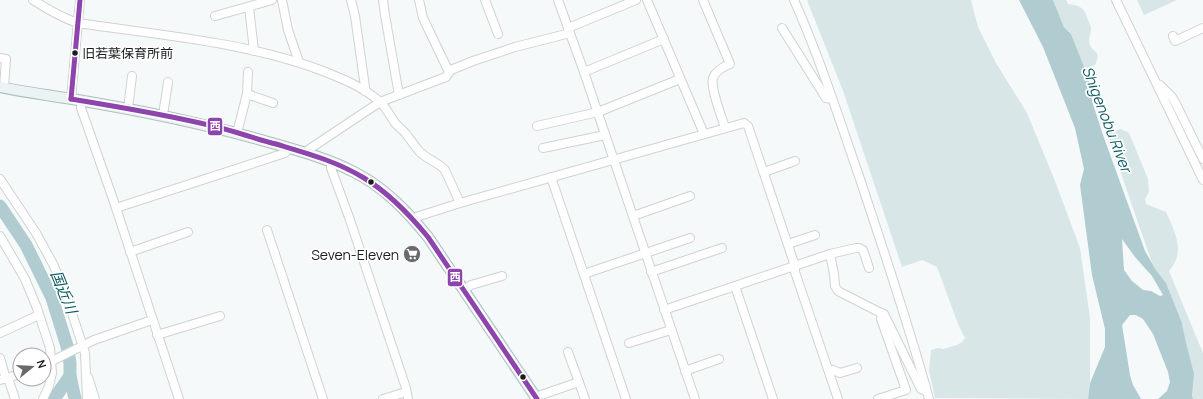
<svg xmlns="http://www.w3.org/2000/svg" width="1203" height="399" viewBox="0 0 1203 399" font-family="Manrope,'Noto Sans JP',sans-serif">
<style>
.green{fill:#d8e6e8}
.water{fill:#b1ccd0;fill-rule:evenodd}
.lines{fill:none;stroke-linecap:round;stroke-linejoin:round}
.river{stroke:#b1ccd0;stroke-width:13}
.minor-casing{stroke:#d0d2d2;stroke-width:10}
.major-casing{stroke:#afbec0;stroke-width:12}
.minor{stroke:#fefefe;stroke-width:8}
.major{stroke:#ebf3f4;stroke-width:10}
.bus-1-casing{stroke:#fff;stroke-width:8}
.bus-1{stroke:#8e44ad;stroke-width:5}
.bus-dot{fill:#1b1c1d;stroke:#fff;stroke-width:1.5}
.labels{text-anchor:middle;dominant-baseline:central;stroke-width:3.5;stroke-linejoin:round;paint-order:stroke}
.bus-label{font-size:13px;fill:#1b1c1d;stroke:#fff;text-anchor:start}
.poi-label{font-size:14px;fill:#1b1c1d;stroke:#fff;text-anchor:end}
.water-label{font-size:15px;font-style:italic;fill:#105c66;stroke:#fff}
.line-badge{stroke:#fff;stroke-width:1.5}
.badge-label{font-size:11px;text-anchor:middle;font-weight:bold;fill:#fff}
</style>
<rect width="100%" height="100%" fill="#f6f9fa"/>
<!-- green -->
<g class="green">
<polygon points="807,0 971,0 978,27 996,63 1027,113 1055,181 1080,248 1090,318 1090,383 1088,399 935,398 929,371 931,350 938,348 943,349 957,345 962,342 965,338 958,324 937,267 922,260 902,267 843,91"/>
<path d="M1053 0H1066L1068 4C1081 6 1084 7 1088 20 1089 23 1091 25 1091 28 1091 33 1089 37 1089 41 1090 53 1103 49 1095 65L1085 69 1071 34 1064 27Z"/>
<polygon points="1137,0 1177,0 1144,15"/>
<path d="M1121 129 1129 133 1148 179 1149 192 1145 199 1146 204 1166 212C1175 232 1186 252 1169 271L1203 353V399H1193L1182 323 1166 283 1156 270 1151 260 1107 133Z"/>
</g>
<!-- water -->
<path class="water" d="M1019 0H1053L1064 27 1071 34 1085 69 1092 91V101L1103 135 1145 251 1156 270 1166 283 1182 323 1185 339 1194 374 1192 394 1193 399H1158L1167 391 1170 382 1168 372 1153 334 1143 319 1136 315H1130L1122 325 1130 375 1133 385 1141 399H1088L1090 383 1105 347V329L1092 275 1080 185 1084 169 1075 128 1043 47ZM1122 239 1135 257 1152 276 1163 295 1160 296 1151 291 1143 290 1132 281 1124 270Z"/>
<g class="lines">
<!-- river -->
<g class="river">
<polyline points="0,206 26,245 52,298 67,346 70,363 70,376 75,399"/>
<polyline points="54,399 70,376"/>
</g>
<defs>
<g id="minor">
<path d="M33 0C47 9 62 18 78 23 159 35 247 42 323 71 343 79 363 87 379 101 386 107 390 116 395 123 399 127 403 130 406 134 410 139 414 145 419 151 426 159 438 162 445 170L460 203"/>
<polyline points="282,0 288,30 299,62"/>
<polyline points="351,0 355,16 365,87 365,91"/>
<polyline points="383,0 385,15 399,95"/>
<polyline points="419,0 423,18 449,72"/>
<polyline points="485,0 498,34"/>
<polyline points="558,0 584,72 695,399"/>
<polyline points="647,0 704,134"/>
<path d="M703 0 730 64C723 67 715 71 713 78 710 88 722 117 725 128"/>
<path d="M794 0C820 58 839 119 860 179 884 252 909 325 929 399"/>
<polyline points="1116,0 1203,180"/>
<polyline points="249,7 254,51"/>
<polyline points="215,16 272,0"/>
<polyline points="568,28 636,0"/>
<polyline points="782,28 826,98 832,99"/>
<polyline points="1173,36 1175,41 1203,28"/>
<polyline points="0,58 6,59 4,88"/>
<polyline points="584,72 664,39"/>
<polyline points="1160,85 1172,97 1176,104 1203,159"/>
<polyline points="247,94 273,103"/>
<polyline points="71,99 80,0"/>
<polyline points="81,100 81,108 114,202 179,399"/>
<polyline points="128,109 132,76"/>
<polyline points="163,115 168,82"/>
<polyline points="537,126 598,112 680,79"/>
<polyline points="237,133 247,94 248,72"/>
<polyline points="543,148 605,135"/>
<polyline points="305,153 308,150 380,102 438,80 446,77 451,70 473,61 515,47 570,33"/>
<polyline points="331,162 331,168 350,220 406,388 408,399"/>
<polyline points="764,172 795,161"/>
<polyline points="551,177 626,399"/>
<polyline points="0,179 36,233 53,264 64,289 85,353 87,399"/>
<polyline points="116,208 285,153 289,148"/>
<polyline points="633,216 690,196"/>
<polyline points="413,218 460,203 744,123 748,126 795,266 795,272 838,399"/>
<polyline points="267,230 323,399"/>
<polyline points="0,236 25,279 37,308 50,348 52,373 49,386 43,399"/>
<polyline points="788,244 815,235"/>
<polyline points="130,252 188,232"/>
<polyline points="830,254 834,274 835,286 838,291 879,312 884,314 921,389 926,391"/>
<polyline points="651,272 722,248"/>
<polyline points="584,274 690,238"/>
<polyline points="735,286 773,399"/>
<polyline points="463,290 471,285 502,276"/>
<polyline points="664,310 830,254 856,248 859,248 863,250 869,268"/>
<polyline points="0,333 39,315"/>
<polyline points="157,335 220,316"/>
<polyline points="629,343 671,330"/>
<polyline points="568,352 585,399"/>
<polyline points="0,358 6,379"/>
<polyline points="44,365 94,340 152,320"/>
<polyline points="685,371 719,359"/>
<polyline points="829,371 833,370 840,373 857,368"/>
<polyline points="88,377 95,399"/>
<polyline points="8,378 15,399"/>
<polyline points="0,380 20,374"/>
<polyline points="535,397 579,382"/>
<polyline points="383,399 406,392"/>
<polyline points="878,399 906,390 881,319"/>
</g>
<path id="major" d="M0 87C24 92 48 95 72 99 138 110 203 123 268 142 296 150 327 158 354 172 384 187 407 211 428 237L537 399"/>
</defs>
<!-- minor casing -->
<use href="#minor" class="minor-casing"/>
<!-- major casing -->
<use href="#major" class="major-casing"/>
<!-- minor -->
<use href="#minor" class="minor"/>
<!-- major -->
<use href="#major" class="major"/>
<defs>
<g id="bus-1">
<path d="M71 99C120 107 169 115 217 127 237 132 256 139 276 144 306 153 336 161 364 178 389 193 409 214 428 237L537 399"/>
<polyline points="71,99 80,0"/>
</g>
</defs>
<!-- bus-1 casing -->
<use href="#bus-1" class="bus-1-casing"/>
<!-- bus-1 -->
<use href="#bus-1" class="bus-1"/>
</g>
<!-- icons -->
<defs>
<symbol id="supermarket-disc" viewBox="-11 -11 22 22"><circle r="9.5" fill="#68696a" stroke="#fff"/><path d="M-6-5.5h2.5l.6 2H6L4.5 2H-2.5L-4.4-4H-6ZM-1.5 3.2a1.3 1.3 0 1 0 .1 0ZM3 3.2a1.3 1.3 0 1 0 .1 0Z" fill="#fff"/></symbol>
</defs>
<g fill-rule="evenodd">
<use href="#supermarket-disc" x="402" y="244" width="20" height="20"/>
</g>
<!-- markers -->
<g class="bus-dot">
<circle cx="75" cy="53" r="3.5"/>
<circle cx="371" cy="182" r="3.5"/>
<circle cx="523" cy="377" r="3.5"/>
</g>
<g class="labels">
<!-- bus labels -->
<g class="bus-label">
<text x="82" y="53">旧若葉保育所前</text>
</g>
<!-- poi labels -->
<g class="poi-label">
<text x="399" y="254">Seven-Eleven</text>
</g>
<!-- water labels -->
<g class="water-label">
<text transform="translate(1107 119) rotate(69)">Shigenobu River</text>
<text transform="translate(64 292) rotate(68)">国近川</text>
</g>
</g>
<g class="line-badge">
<rect x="207" y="117" width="16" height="19" rx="4" fill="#8e44ad"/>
<rect x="447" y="268" width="16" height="19" rx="4" fill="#8e44ad"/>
</g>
<g class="badge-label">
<text x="215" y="130">西</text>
<text x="455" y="281">西</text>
</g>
<!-- north arrow -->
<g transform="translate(32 367) rotate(72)"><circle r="19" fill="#ffffff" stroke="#a4a4a5"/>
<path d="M0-3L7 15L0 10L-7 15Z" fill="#68696a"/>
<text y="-6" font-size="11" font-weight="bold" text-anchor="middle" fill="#1b1c1d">N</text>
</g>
</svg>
